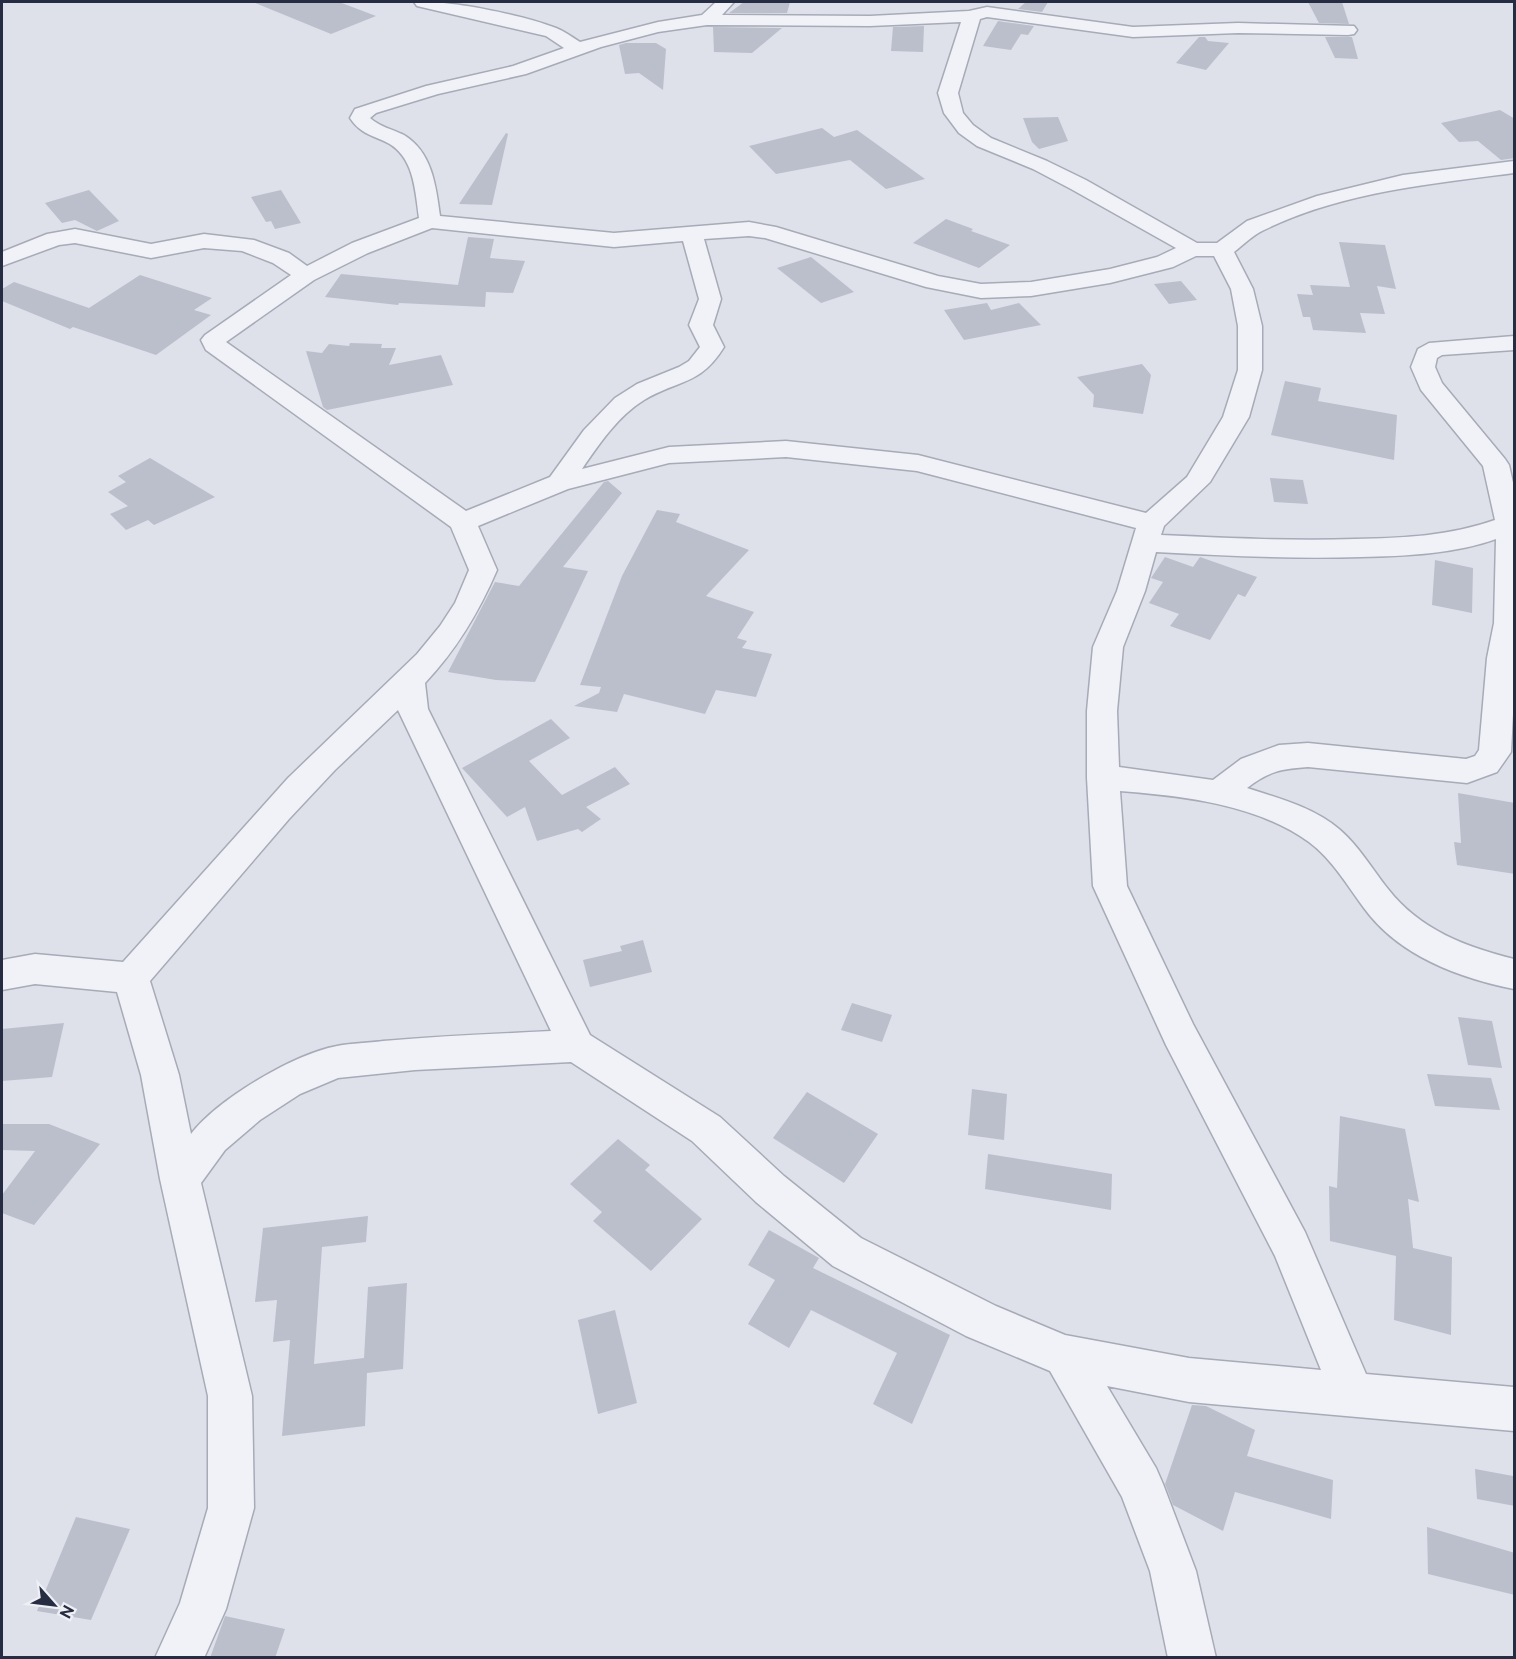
<svg xmlns="http://www.w3.org/2000/svg" width="1516" height="1659" viewBox="0 0 1516 1659" font-family="Raleway,sans-serif">
<style>
.building{fill:#bbbfcc}
.lines{fill:none;stroke-linecap:round;stroke-linejoin:round}
.minor-casing{stroke:#a7abb7;stroke-width:3}
.minor{fill:#f1f2f7;fill-rule:evenodd}
</style>
<rect width="100%" height="100%" fill="#dee1e9"/>
<!-- building -->
<g class="building">
<polygon points="253,2 339,2 376,16 331,34"/>
<polygon points="744,2 790,2 787,13 729,13"/>
<polygon points="1026,2 1048,2 1042,12 1018,9"/>
<polygon points="1308,2 1342,2 1349,24 1319,23"/>
<polygon points="998,21 1004,22 1034,26 1028,35 1021,34 1011,50 983,46"/>
<polygon points="924,26 923,52 891,51 893,27"/>
<polygon points="713,27 782,28 752,53 714,52"/>
<polygon points="1199,37 1205,37 1208,41 1229,43 1206,70 1176,63"/>
<polygon points="1325,37 1352,37 1358,59 1335,58"/>
<polygon points="626,43 656,43 666,49 663,90 639,73 625,74 619,45"/>
<polygon points="1500,110 1515,119 1515,158 1501,160 1478,141 1459,142 1441,123"/>
<polygon points="1058,117 1068,141 1039,149 1032,142 1023,118"/>
<polygon points="822,128 834,137 857,130 925,179 886,189 850,160 776,174 749,146"/>
<polygon points="506,133 508,134 492,205 459,204"/>
<polygon points="89,190 119,221 97,231 75,220 62,223 45,203"/>
<polygon points="281,190 301,223 275,229 271,221 266,222 251,197"/>
<polygon points="946,219 973,229 971,231 1010,245 979,268 913,243"/>
<polygon points="468,237 494,239 490,258 525,261 513,293 486,292 485,307 399,303 398,305 325,297 341,274 458,285"/>
<polygon points="1339,242 1385,245 1396,289 1377,286 1385,314 1360,313 1366,333 1313,330 1310,317 1303,317 1297,294 1313,295 1310,285 1350,287"/>
<polygon points="811,257 854,292 821,303 777,268"/>
<polygon points="140,275 212,298 194,310 211,315 156,355 73,327 70,329 2,301 2,289 14,282 89,308"/>
<polygon points="1181,281 1197,300 1169,304 1154,284"/>
<polygon points="987,303 991,310 1019,303 1041,325 964,340 944,310"/>
<polygon points="350,343 382,344 381,348 396,348 389,365 441,355 453,385 327,410 323,407 306,351 322,353 329,344 349,346"/>
<polygon points="1142,364 1151,375 1143,414 1093,407 1094,395 1077,377"/>
<polygon points="1285,381 1321,388 1318,401 1397,415 1394,460 1271,435"/>
<polygon points="150,458 215,497 154,525 148,520 126,530 110,514 128,506 108,492 126,482 118,476"/>
<polygon points="1270,478 1303,480 1308,504 1274,502"/>
<polygon points="608,481 622,493 563,567 588,571 535,682 496,680 448,672 495,582 519,586 604,482"/>
<polygon points="657,510 680,514 676,522 749,550 706,596 754,612 737,638 747,641 742,648 772,654 756,697 716,690 705,714 624,694 617,712 574,706 599,693 601,687 580,685 622,576"/>
<polygon points="1165,557 1193,567 1200,557 1257,577 1245,597 1238,594 1210,640 1170,626 1179,614 1149,603 1163,582 1151,578"/>
<polygon points="1435,560 1473,568 1472,613 1432,605"/>
<polygon points="551,719 570,738 529,761 562,795 615,767 630,784 586,807 601,819 582,832 578,829 537,841 525,807 507,817 462,768"/>
<polygon points="1458,793 1515,803 1515,874 1457,865 1454,842 1461,843"/>
<polygon points="643,940 652,972 590,987 583,960 622,951 620,946"/>
<polygon points="852,1003 892,1015 882,1042 841,1030"/>
<polygon points="1458,1017 1492,1021 1502,1068 1468,1065"/>
<polygon points="64,1023 52,1077 2,1081 2,1029"/>
<polygon points="1427,1074 1491,1078 1500,1110 1435,1106"/>
<polygon points="972,1089 1007,1094 1004,1140 968,1135"/>
<polygon points="807,1092 878,1134 844,1183 773,1138"/>
<polygon points="1340,1116 1405,1129 1419,1202 1408,1199 1413,1248 1452,1257 1451,1335 1394,1320 1396,1256 1330,1241 1329,1186 1337,1188"/>
<polygon points="2,1124 49,1124 100,1144 34,1225 2,1213 2,1195 35,1151 2,1150"/>
<polygon points="618,1139 650,1165 645,1170 702,1219 651,1271 593,1221 602,1212 570,1184"/>
<polygon points="988,1154 1112,1174 1111,1210 985,1189"/>
<polygon points="368,1216 366,1242 322,1247 314,1364 364,1358 368,1287 407,1283 403,1369 367,1373 365,1426 282,1436 290,1340 273,1342 277,1300 255,1302 263,1228"/>
<polygon points="769,1230 819,1258 813,1268 950,1335 912,1424 873,1404 897,1353 811,1310 789,1348 748,1324 775,1280 748,1265"/>
<polygon points="615,1310 637,1403 598,1414 578,1320"/>
<polygon points="1192,1405 1206,1406 1255,1430 1247,1456 1333,1480 1331,1519 1235,1492 1223,1531 1173,1505 1165,1484"/>
<polygon points="1475,1469 1513,1476 1515,1506 1477,1499"/>
<polygon points="76,1517 130,1529 91,1620 37,1611"/>
<polygon points="1427,1527 1515,1553 1515,1595 1428,1574"/>
<polygon points="225,1616 285,1629 275,1658 210,1658"/>
</g>
<g class="lines">
<defs>
<path id="minor" d="M414 2C450 0 522 15 556 28 564 31 572 37 580 42L658 22 702 15 716 2H734L722 15 870 16 969 11 987 7 1133 27 1238 23 1354 26 1357 30 1354 34 1348 35 1238 33 1133 37 987 17 980 19 958 93 963 113 973 125 991 138 1047 161 1086 180 1197 243H1217L1247 221 1317 196 1403 175 1514 161V173C1430 184 1341 192 1264 230 1253 235 1243 245 1234 252L1253 289 1262 326V370L1249 417 1210 482 1164 526 1161 535C1226 538 1290 541 1355 539 1403 538 1450 536 1495 520L1483 466 1421 390 1411 367 1418 349 1429 343 1514 336V350L1442 355 1437 358 1435 367 1442 383 1505 459 1509 465 1514 487V695L1511 752 1497 772 1467 783 1308 767C1281 769 1269 771 1247 788 1278 798 1313 807 1339 829 1359 846 1372 869 1388 889 1420 930 1466 947 1514 959V989C1459 978 1398 955 1364 908 1347 885 1332 859 1309 842 1256 804 1183 796 1120 791L1127 886 1193 1024 1305 1232 1366 1374 1514 1387V1431L1189 1402 1107 1386 1156 1468 1163 1484 1196 1571 1216 1658H1168L1150 1571 1122 1497 1050 1371 966 1336 833 1266 756 1202 692 1141 571 1062 415 1070 338 1078 300 1094 260 1120 225 1150 201 1183 252 1396 254 1508 226 1609 204 1658H155L180 1603 208 1508V1396L160 1179 141 1075 117 992 35 984 2 990V960L35 954 123 962 288 778 417 654 440 626 455 603 469 570 451 527 206 350 201 340 205 335 291 275 273 263 242 251 204 248 151 258 75 243 59 245 2 266V252L47 234 75 229 151 244 204 234 254 240 289 253 307 266 352 243 419 218C415 189 414 154 384 141 370 135 359 132 350 118L355 109 426 86 513 66 564 48 546 36 417 6ZM961 22 938 93 944 113 959 133 977 146 1033 169 1071 189 1176 248 1157 257 1110 269 1031 282 981 284 938 276 776 227 749 222 614 233 440 216C436 186 432 152 404 135 392 129 380 127 370 118L376 113 438 94 526 74 601 47 658 32 707 25 870 26ZM432 228 614 247 683 241 699 299 689 325 700 347 689 361 679 367 637 384 615 398 584 430 550 477 466 511 226 342 314 280 368 253ZM749 236 765 238 926 287 981 298 1031 296 1110 283 1173 267 1196 256H1214L1231 289 1238 326V370L1223 417 1187 477 1146 513 918 455 786 441 669 447 582 469C599 444 618 416 644 400 679 379 700 386 724 347L713 325 721 299 704 239ZM786 457 917 471 1136 528 1117 591 1093 647 1087 711V778L1093 886 1166 1045 1275 1256 1321 1370 1189 1358 1065 1335 996 1306 861 1238 784 1176 720 1117 590 1035 428 709 425 683C457 649 479 612 497 570L478 526 568 489 669 463ZM1496 539 1494 623 1487 658 1479 750 1475 756 1466 759 1308 743 1279 745 1241 759 1213 780 1119 767 1117 711 1123 647 1145 591 1156 552C1225 556 1293 559 1361 557 1406 556 1454 554 1496 539ZM398 710 551 1031C495 1034 439 1036 383 1041 368 1043 352 1043 337 1046 294 1054 218 1099 191 1134L179 1075 150 981 289 819 335 770Z"/>
</defs>
<!-- minor casing -->
<use href="#minor" class="minor-casing"/>
<!-- minor -->
<use href="#minor" class="minor"/>
</g>
<!-- border -->
<rect width="1516" height="1659" fill="none" stroke="#262c41" stroke-width="6"/>
<!-- north arrow -->
<g transform="translate(54 1605) rotate(118)" stroke="#eef0f6" stroke-width="4.5" paint-order="stroke">
<path d="M0-4.5L10 22L0 15L-10 22Z" fill="#262c41"/>
<text y="-9" font-size="16" font-weight="bold" text-anchor="middle" fill="#262c41">N</text>
</g>
</svg>
